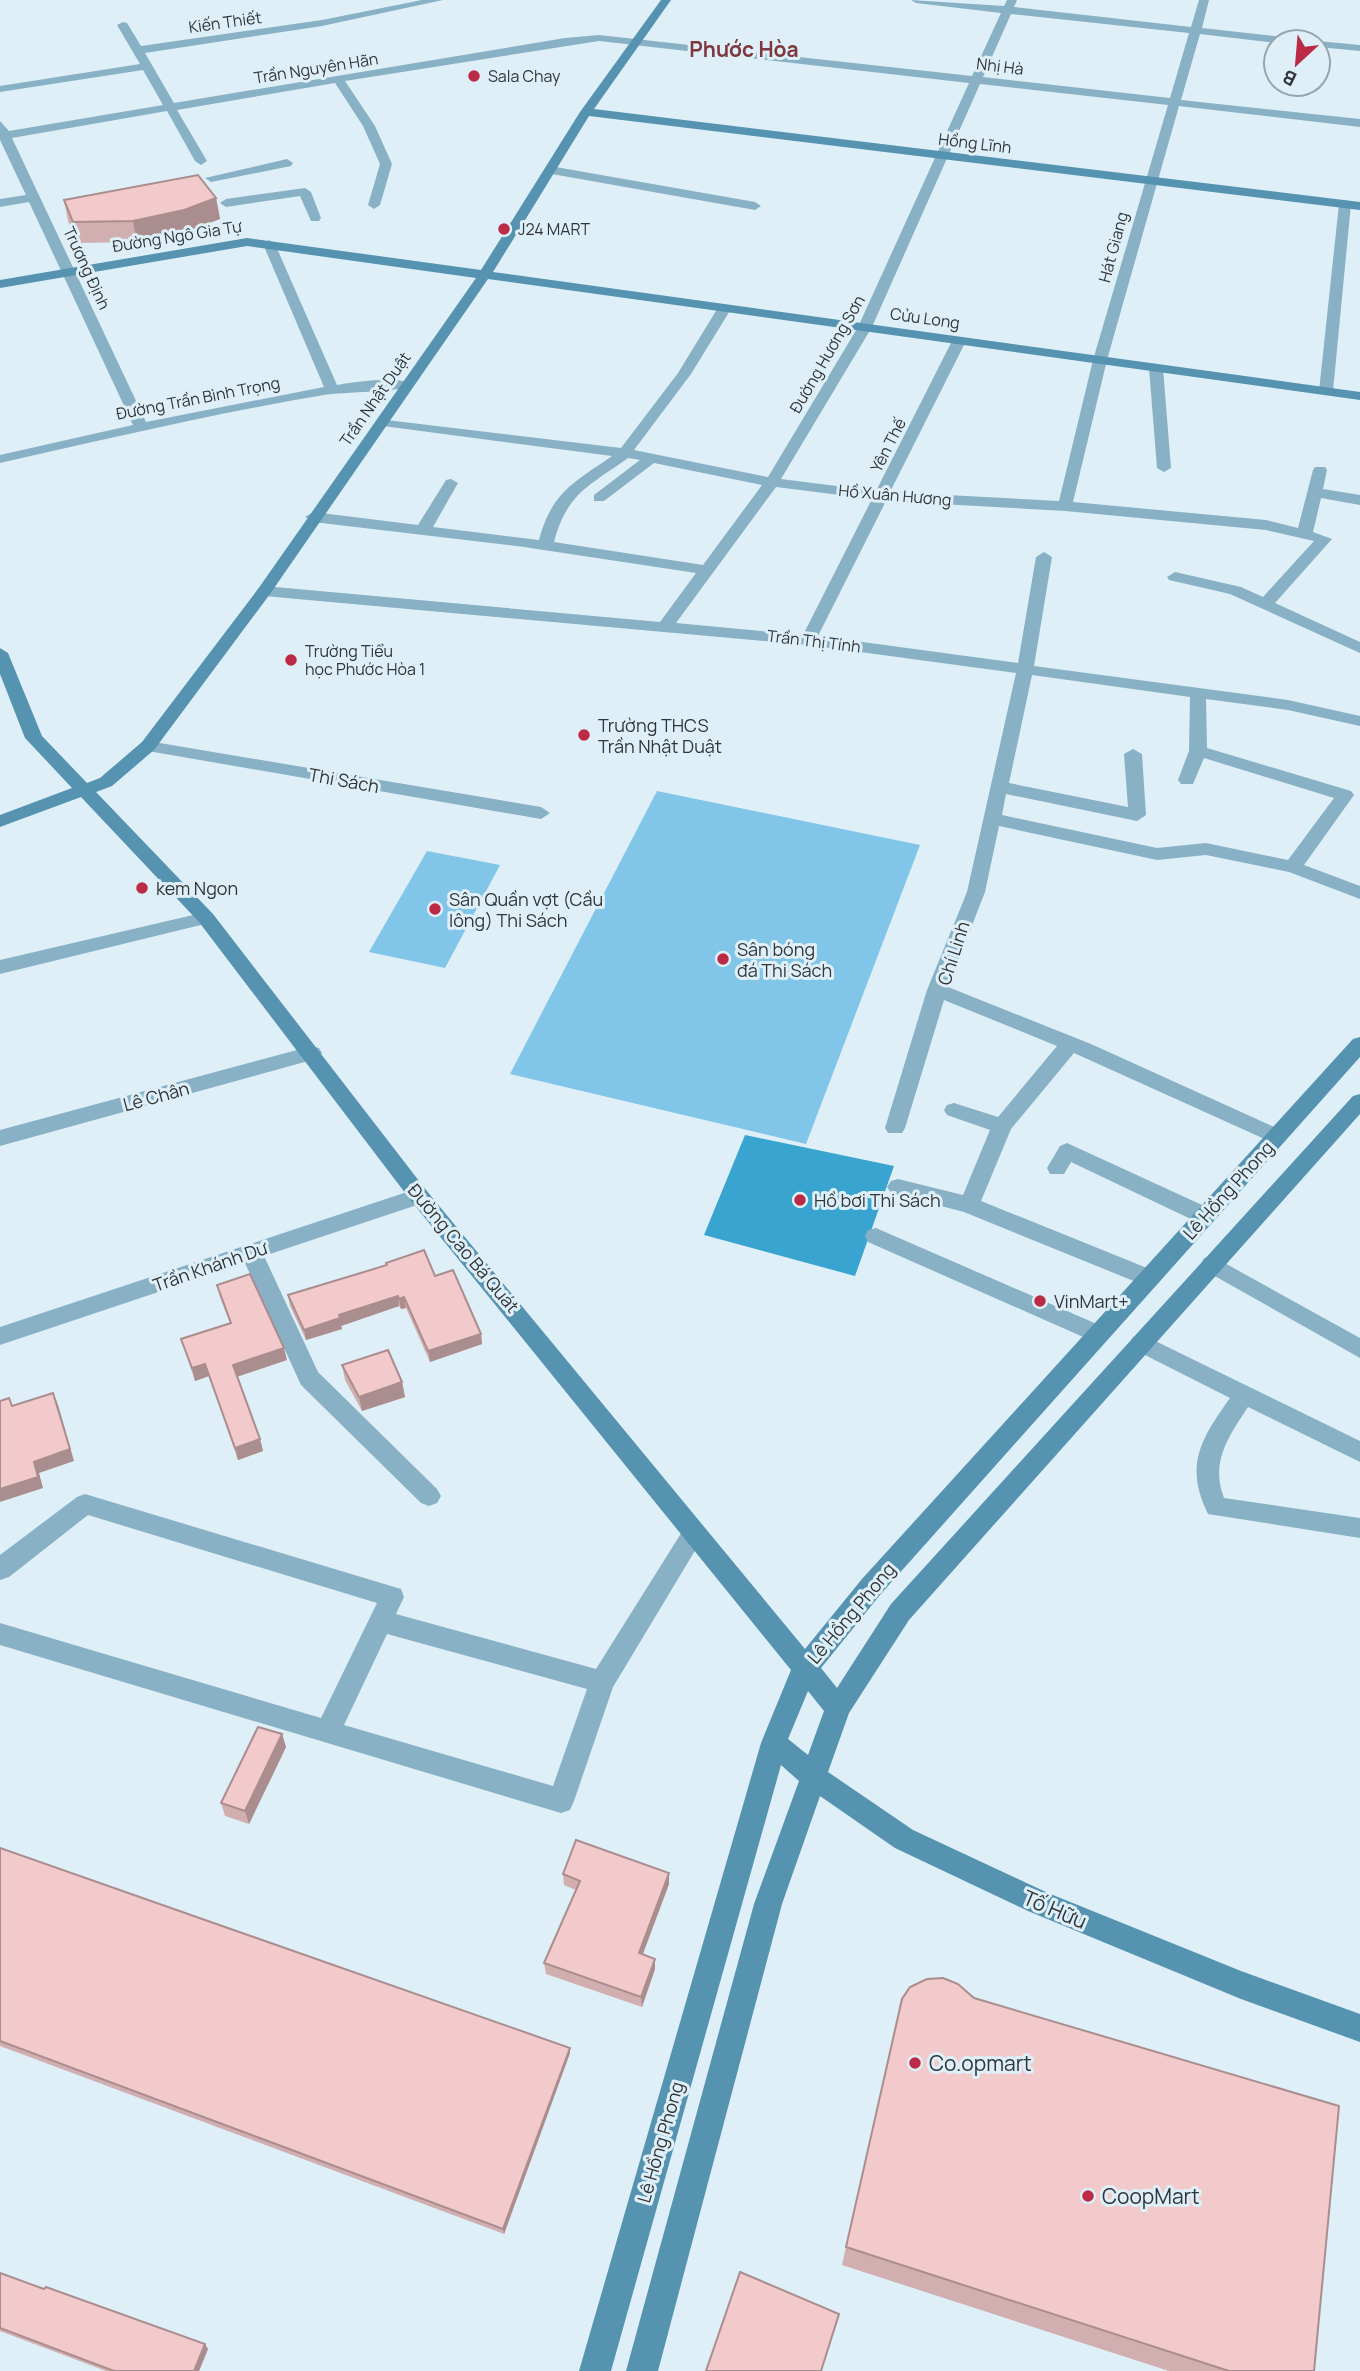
<svg xmlns="http://www.w3.org/2000/svg" width="1360" height="2371" viewBox="0 0 1360 2371" font-family="Manrope,sans-serif">
<style>
.green{fill:#81c5e8}
.water{fill:#3aa4d1}
.lines{fill:none;stroke-linecap:round;stroke-linejoin:round}
.street{fill:#89b1c5;fill-rule:evenodd}
.secondary{fill:#5593b1;fill-rule:evenodd}
.wall{fill:#d1aeaf}
.shaded-wall{fill:#aa8d8e}
.building{fill:#f3cacb;stroke:#aa8d8e;stroke-width:2}
.poi-dot{fill:#bc2b45;stroke:#deeff8;stroke-width:2.5}
.labels{text-anchor:middle;dominant-baseline:central;stroke-width:6;stroke-linejoin:round;paint-order:stroke}
.far-street-label{font-size:16px;fill:#303639;stroke:#deeff8}
.far-poi-label{font-size:16px;fill:#303639;stroke:#deeff8;text-anchor:start}
.poi-label{font-size:18px;fill:#303639;stroke:#deeff8;text-anchor:start}
.street-label{font-size:18px;fill:#303639;stroke:#deeff8}
.far-district-label{font-size:21px;font-weight:bold;fill:#7f373e;stroke:#deeff8}
.near-street-label{font-size:21px;fill:#303639;stroke:#deeff8}
.near-poi-label{font-size:21px;fill:#303639;stroke:#deeff8;text-anchor:start}
</style>
<rect width="100%" height="100%" fill="#deeff8"/>
<!-- green -->
<g class="green">
<polygon points="657,791 920,845 806,1144 510,1074"/>
<polygon points="427,851 500,865 445,968 369,952"/>
</g>
<!-- water -->
<polygon class="water" points="745,1135 894,1166 855,1276 704,1235"/>
<g class="lines">
<!-- street -->
<g class="street">
<path d="M422 0H443L322 26 145 53 174 103 565 38 599 35 972 76 1001 13 916 3 911 0 1004 6 1007 0H1017L1014 7 1191 27 1199 0H1209L1202 28 1302 39 1308 42 1276 43 1200 34 1181 100 1360 119V127L1179 106 1107 360 1073 502 1266 520 1298 528 1313 470 1315 467H1325L1327 470 1323 489 1360 495V505L1321 498 1313 532 1332 539 1275 603 1360 642V653L1230 594 1169 580 1167 577 1175 572 1241 587 1263 597 1314 541 1266 530 1065 511 886 501 818 636 1018 663 1036 557 1044 552 1052 557 1034 666 1288 700 1360 716V726L1288 710 1206 699 1207 748 1351 791 1354 795 1304 865 1360 886V899L1289 872 1206 855 1157 860 999 826 985 892 948 987 1091 1044 1283 1131 1286 1136 1283 1141H1269L1074 1053 1011 1129 981 1201 1157 1272 1160 1278 1157 1284 1149 1287 1141 1284 964 1212 891 1193 887 1187 891 1181 898 1179 963 1195 990 1130 947 1115 944 1110 947 1105 954 1103 998 1117 1057 1046 944 1000 905 1128 902 1133H888L885 1128 927 990 967 892 1016 673 808 645 264 596 256 591 264 586 660 622 696 573 524 547 313 522 305 517 313 512 418 525 446 480 451 479 458 483 433 527 539 540C552 492 573 483 612 456L383 426 376 422 378 419 621 448 678 373 719 306 724 305 731 309 691 374 634 450 768 477 858 327 969 83 599 41 345 81 375 126 392 164 380 205 374 209 368 205 380 164 363 126 335 83 177 110 207 161 201 165 195 161 167 111 12 138 146 422 324 387 263 244 269 240 275 244 337 385C354 382 400 375 413 385 405 392 341 392 324 395 216 413 107 439 0 463V455L133 425 29 202 0 207V199L26 195 0 140V121L9 131 163 105 143 70 0 92V86L140 64 117 25 123 22 127 23 141 46 322 20ZM1011 14 1189 33 1170 98 983 77ZM980 84 1168 105 1093 360 1059 501 890 492 966 341 959 337 952 341 876 491 781 479 872 327ZM628 458 640 460 594 495V501H604L654 463 762 485 703 565 554 542C567 493 589 486 628 458ZM776 487 872 499 803 635 676 623ZM1032 675 1190 697 1189 751 1178 780 1181 784H1193L1204 758 1334 798 1288 860 1206 843 1157 848 1002 815 1006 794 1137 821 1146 815 1142 754 1133 749 1124 754 1128 807 1009 783Z"/>
<polygon points="1318,41 1360,45 1360,51 1318,47 1318,42 1314,42"/>
<polygon points="287,159 293,163 291,166 211,182 205,178"/>
<polygon points="550,166 755,202 761,206 755,210 546,173 546,167"/>
<polygon points="305,188 311,192 321,218 319,221 311,221 300,196 226,207 220,203 226,199"/>
<polygon points="1345,200 1351,204 1333,391 1326,395 1319,391 1339,204"/>
<polygon points="1156,364 1163,368 1171,468 1164,472 1157,468 1149,368"/>
<polygon points="148,741 541,807 550,813 541,819 142,750 139,746 142,742"/>
<polygon points="206,912 215,918 213,922 0,974 0,960"/>
<polygon points="312,1046 319,1048 322,1053 319,1058 0,1146 0,1130"/>
<polygon points="1067,1143 1213,1210 1216,1216 1213,1222 1197,1222 1071,1162 1064,1174 1050,1174 1047,1168 1060,1146"/>
<polygon points="419,1188 426,1190 430,1196 426,1202 264,1256 318,1372 437,1489 441,1496 437,1503 429,1506 421,1503 301,1385 245,1263 0,1345 0,1327"/>
<polygon points="876,1228 1106,1328 1109,1334 1106,1340 1098,1343 1090,1340 868,1242 865,1236 868,1230"/>
<polygon points="1212,1256 1360,1338 1360,1358 1204,1270 1201,1264 1204,1258"/>
<path d="M1141 1334 1360 1441V1462L1248 1407C1229 1436 1210 1462 1224 1498L1360 1518V1538L1208 1514C1184 1465 1201 1439 1230 1398L1133 1349 1130 1343 1133 1337Z"/>
<path d="M85 1494 401 1589 404 1597 396 1614 596 1669 685 1527 693 1524 701 1527 705 1534 613 1687 574 1801 570 1810 561 1813 0 1645V1623L321 1718 377 1603 88 1515 9 1577 0 1580V1555L77 1497ZM387 1634 587 1689 553 1786 344 1725Z"/>
</g>
<!-- secondary -->
<path class="secondary" d="M661 0H671L594 109 1360 202V210L589 116 493 272 1360 392V400L488 279 270 594 154 750 112 786 96 792 213 914 426 1190 805 1649 862 1579 1353 1039 1360 1037V1057L880 1595 821 1668 837 1688 891 1604 1353 1096 1360 1094V1114L909 1620 849 1713 828 1772 913 1830 1048 1893 1241 1971 1360 2014V2042L1241 1999 1028 1911 895 1848 820 1796 782 1904 658 2371H626L754 1904 799 1781 781 1765 611 2371H579L761 1743 791 1670 412 1202 199 922 81 797 0 827V815L72 788 25 738 0 674V648L8 653 42 736 87 783 100 778 142 742 258 589 476 278 247 246 0 288V280L247 238 481 270 580 112ZM808 1691 824 1711 808 1755 788 1739Z"/>
</g>
<!-- wall -->
<g class="wall">
<polygon points="216,198 220,219 188,231 137,242 78,243 68,221 64,200"/>
<polygon points="386,1263 435,1276 481,1334 482,1344 430,1362 406,1308 401,1309 399,1306 341,1326 342,1329 306,1340 290,1306 288,1295 386,1265"/>
<polygon points="217,1285 287,1360 237,1377 260,1439 263,1451 238,1460 209,1376 195,1381 181,1339 230,1323 220,1297"/>
<polygon points="342,1365 402,1382 405,1397 362,1411 345,1380"/>
<polygon points="282,1734 286,1747 249,1824 225,1816 221,1803"/>
<polygon points="0,1848 570,2053 504,2234 0,2046"/>
<polygon points="669,1873 669,1884 643,1954 655,1969 642,2007 546,1974 544,1963 576,1890 564,1885 563,1874"/>
<polygon points="902,1999 1314,2371 1169,2371 842,2265"/>
<polygon points="0,2273 208,2349 199,2371 106,2371 0,2331"/>
</g>
<!-- shaded-wall -->
<g class="shaded-wall">
<polygon points="216,198 220,219 188,231 137,242 133,221"/>
<polygon points="398,1296 399,1306 341,1326 342,1329 306,1340 304,1330 339,1315"/>
<polygon points="404,1297 406,1308 401,1309 399,1299"/>
<polygon points="481,1334 482,1344 430,1362 428,1351"/>
<polygon points="284,1348 287,1360 236,1377 233,1365"/>
<polygon points="205,1364 209,1376 195,1381 192,1368"/>
<polygon points="402,1382 405,1397 362,1411 359,1397"/>
<polygon points="53,1393 58,1405 74,1461 39,1473 43,1488 0,1502 0,1489 34,1462"/>
<polygon points="260,1439 263,1451 238,1460 235,1448"/>
<polygon points="282,1734 286,1747 249,1824 245,1811"/>
<polygon points="669,1873 669,1884 639,1964 639,1953"/>
<polygon points="655,1959 655,1969 642,2007 641,1997"/>
<polygon points="570,2048 570,2053 504,2234 503,2229"/>
<polygon points="205,2344 208,2349 199,2371 194,2371"/>
</g>
<!-- building -->
<g class="building">
<polygon points="198,175 216,198 184,210 133,221 73,222 64,200"/>
<polygon points="424,1250 435,1276 453,1270 481,1334 428,1351 404,1297 399,1299 398,1296 339,1315 340,1318 304,1330 288,1295 387,1265 386,1263"/>
<polygon points="250,1274 284,1348 233,1365 260,1439 235,1448 205,1364 192,1368 181,1339 231,1323 217,1285"/>
<polygon points="388,1350 402,1382 359,1397 342,1365"/>
<polygon points="53,1393 70,1449 34,1462 38,1477 0,1489 0,1401 9,1398 12,1406"/>
<polygon points="258,1727 282,1734 245,1811 221,1803"/>
<polygon points="576,1840 669,1873 639,1953 655,1959 641,1997 544,1963 580,1881 563,1874"/>
<polygon points="0,1848 570,2048 503,2229 0,2041"/>
<polygon points="943,1978 958,1984 974,1998 1339,2106 1314,2371 1229,2371 846,2247 902,1999 910,1987 927,1979"/>
<polygon points="740,2272 839,2314 821,2371 706,2371"/>
<polygon points="0,2273 44,2289 46,2287 205,2344 194,2371 114,2371 0,2328"/>
</g>
<!-- markers -->
<g class="poi-dot">
<circle cx="474" cy="76" r="7"/>
<circle cx="504" cy="229" r="7"/>
<circle cx="291" cy="660" r="7"/>
<circle cx="584" cy="735" r="7"/>
<circle cx="142" cy="888" r="7"/>
<circle cx="435" cy="909" r="7"/>
<circle cx="723" cy="959" r="7"/>
<circle cx="800" cy="1200" r="7"/>
<circle cx="1040" cy="1301" r="7"/>
<circle cx="915" cy="2063" r="7"/>
<circle cx="1088" cy="2196" r="7"/>
</g>
<g class="labels">
<!-- far-street labels -->
<g class="far-street-label">
<text transform="translate(225 22) rotate(-8)">Kiến Thiết</text>
<text transform="translate(1000 66) rotate(7)">Nhị Hà</text>
<text transform="translate(316 68) rotate(-9)">Trần Nguyên Hãn</text>
<text transform="translate(975 143) rotate(7)">Hồng Lĩnh</text>
<text transform="translate(177 236) rotate(-9)">Đường Ngô Gia Tự</text>
<text transform="translate(1113 247) rotate(-75)">Hát Giang</text>
<text transform="translate(87 268) rotate(65)">Trương Định</text>
<text transform="translate(925 318) rotate(8)">Cửu Long</text>
<text transform="translate(827 354) rotate(-60)">Đường Hương Sơn</text>
<text transform="translate(198 398) rotate(-11)">Đường Trần Bình Trọng</text>
<text transform="translate(375 399) rotate(-55)">Trần Nhật Duật</text>
<text transform="translate(888 445) rotate(-63)">Yên Thế</text>
<text transform="translate(895 495) rotate(5)">Hồ Xuân Hương</text>
<text transform="translate(814 641) rotate(7)">Trần Thị Tính</text>
</g>
<!-- far-poi labels -->
<g class="far-poi-label">
<text x="488" y="76">Sala Chay</text>
<text x="518" y="229">J24 MART</text>
<text x="305" y="651">Trường Tiểu<tspan x="305" dy="18">học Phước Hòa 1</tspan></text>
</g>
<!-- poi labels -->
<g class="poi-label">
<text x="598" y="725">Trường THCS<tspan x="598" dy="21">Trần Nhật Duật</tspan></text>
<text x="156" y="888">kem Ngon</text>
<text x="449" y="899">Sân Quần vợt (Cầu<tspan x="449" dy="21">lông) Thi Sách</tspan></text>
<text x="737" y="949">Sân bóng<tspan x="737" dy="21">đá Thi Sách</tspan></text>
<text x="814" y="1200">Hồ bơi Thi Sách</text>
<text x="1054" y="1301">VinMart+</text>
</g>
<!-- street labels -->
<g class="street-label">
<text transform="translate(344 780) rotate(10)">Thi Sách</text>
<text transform="translate(953 953) rotate(-72)">Chí Linh</text>
<text transform="translate(156 1096) rotate(-15)">Lê Chân</text>
<text transform="translate(1228 1190) rotate(-48)">Lê Hồng Phong</text>
<text transform="translate(464 1248) rotate(50)">Đường Cao Bá Quát</text>
<text transform="translate(210 1266) rotate(-19)">Trần Khánh Dư</text>
<text transform="translate(851 1613) rotate(-50)">Lê Hồng Phong</text>
<text transform="translate(660 2142) rotate(-74)">Lê Hồng Phong</text>
</g>
<!-- far-district labels -->
<g class="far-district-label">
<text x="744" y="49">Phước Hòa</text>
</g>
<!-- near-street labels -->
<g class="near-street-label">
<text transform="translate(1055 1909) rotate(23)">Tố Hữu</text>
</g>
<!-- near-poi labels -->
<g class="near-poi-label">
<text x="929" y="2063">Co.opmart</text>
<text x="1102" y="2196">CoopMart</text>
</g>
</g>
<!-- north arrow -->
<g transform="translate(1297 63) rotate(206)"><circle r="33" fill="#deeff8" stroke="#98a5ac" stroke-width="2"/>
<path d="M0-5L12 26L0 18L-12 26Z" fill="#bc2b45"/>
<text y="-10" font-size="19" font-weight="bold" text-anchor="middle" fill="#303639">B</text>
</g>
</svg>
